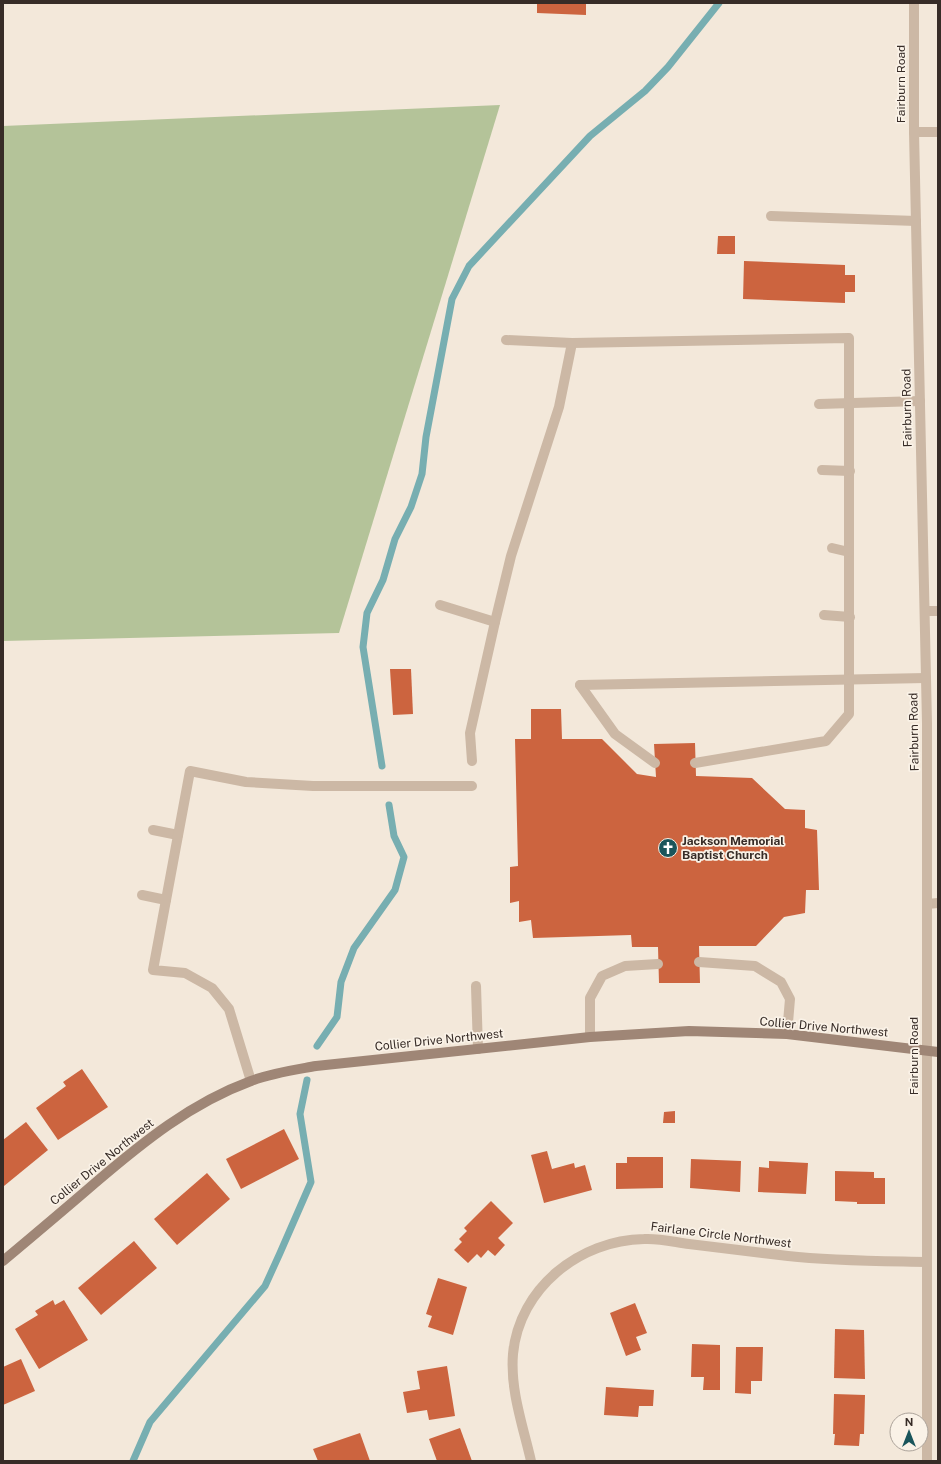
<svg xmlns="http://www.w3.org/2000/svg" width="941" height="1464" viewBox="0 0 941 1464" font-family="'Public Sans',sans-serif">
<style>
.green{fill:#b4c399}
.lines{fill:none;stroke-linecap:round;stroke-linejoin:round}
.stream{stroke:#77aeb1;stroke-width:7}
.building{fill:#cc643f}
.service{stroke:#ccb8a5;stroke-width:10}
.minor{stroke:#ccb8a5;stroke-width:10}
.tertiary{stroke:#ccb8a5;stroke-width:10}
.secondary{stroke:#9f8676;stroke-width:10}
.labels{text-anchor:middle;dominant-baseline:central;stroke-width:3.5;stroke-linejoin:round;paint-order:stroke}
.street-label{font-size:12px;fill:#372c27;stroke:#faf2e7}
.poi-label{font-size:12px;font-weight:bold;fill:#372c27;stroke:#faf2e7;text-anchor:start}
</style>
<rect width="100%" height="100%" fill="#f3e8da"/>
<!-- green -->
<polygon class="green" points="500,105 339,633 3,641 3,126"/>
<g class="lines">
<!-- stream -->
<g class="stream">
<polyline points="382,766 363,647 367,613 383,580 395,539 411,507 422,474 426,437 452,299 469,266 590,136 645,91 668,67 719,3"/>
<polyline points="317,1046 337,1017 341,982 354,948 395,890 404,857 394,836 389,805"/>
<polyline points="133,1461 150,1422 265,1286 280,1253 311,1182 300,1114 307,1080"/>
</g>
</g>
<!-- building -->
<g class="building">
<polygon points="537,3 586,3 586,15 537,13"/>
<polygon points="718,236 735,236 735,254 717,254"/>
<polygon points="744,261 845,265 845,275 855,275 855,292 845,292 845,303 743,299"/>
<polygon points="390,669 411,669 413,714 393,715"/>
<polygon points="531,709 561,709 562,739 602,739 637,774 656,777 654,744 695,743 696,776 752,778 785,809 805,810 805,828 817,830 819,890 806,890 805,913 784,917 756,946 699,946 700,983 659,983 658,947 632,947 631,935 533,938 531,920 519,922 519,901 510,903 510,867 518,866 515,739 531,739"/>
<polygon points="82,1069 108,1107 58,1140 36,1108 66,1086 63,1082"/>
<polygon points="675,1111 675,1123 663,1123 664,1112"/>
<polygon points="26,1122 48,1150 4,1186 3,1140"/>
<polygon points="284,1129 299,1159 241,1189 226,1159"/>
<polygon points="547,1151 552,1169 574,1163 575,1168 585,1165 592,1190 544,1203 531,1155"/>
<polygon points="627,1157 663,1157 663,1188 616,1189 616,1163 627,1163"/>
<polygon points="691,1159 741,1161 740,1192 690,1188"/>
<polygon points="769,1161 808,1163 806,1194 758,1192 759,1167 769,1168"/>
<polygon points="835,1171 874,1172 874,1178 885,1178 885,1204 857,1204 857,1202 835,1201"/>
<polygon points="207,1173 230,1199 177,1245 154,1219"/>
<polygon points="491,1201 513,1223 498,1238 505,1245 495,1256 488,1250 481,1258 477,1254 468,1263 454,1250 462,1242 459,1239 467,1231 464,1228"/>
<polygon points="134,1241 157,1268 101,1315 78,1288"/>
<polygon points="438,1278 467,1287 453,1335 428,1327 432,1316 426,1314"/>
<polygon points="53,1300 55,1305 64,1300 88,1340 39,1369 15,1329 38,1315 35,1311"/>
<polygon points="635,1303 647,1333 636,1337 641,1350 626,1356 610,1313"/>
<polygon points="835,1329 864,1330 865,1379 834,1378"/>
<polygon points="692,1344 720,1345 720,1390 703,1390 704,1377 691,1377"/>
<polygon points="736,1347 763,1347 762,1381 751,1381 751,1394 735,1393"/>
<polygon points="21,1359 35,1391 3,1405 3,1367"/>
<polygon points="447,1366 455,1416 429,1420 427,1410 407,1413 403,1392 420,1389 417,1371"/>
<polygon points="606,1387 654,1390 653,1406 639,1406 638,1417 604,1415"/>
<polygon points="834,1394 865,1395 864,1434 860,1434 859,1446 834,1445 835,1434 833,1434"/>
<polygon points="460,1428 472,1461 437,1461 429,1439"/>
<polygon points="360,1433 370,1461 318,1461 313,1449"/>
</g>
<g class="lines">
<!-- service -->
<g class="service">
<polyline points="771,216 916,221"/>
<polyline points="506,340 572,343 849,338 849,714 826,741 695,763"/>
<polyline points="819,404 920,401"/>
<polyline points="822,470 850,471"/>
<polyline points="832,548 849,552"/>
<polyline points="440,605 495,622"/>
<polyline points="925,611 938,611"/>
<polyline points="824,615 850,617"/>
<polyline points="580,685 926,678"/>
<polyline points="580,685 615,734 655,763"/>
<polyline points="472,761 470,733 495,622 511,556 559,407 572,343"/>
<polyline points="153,830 178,835"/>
<polyline points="142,895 166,900"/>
<polyline points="927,904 938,903"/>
<polyline points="699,962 755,966 781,982 790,999 787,1034"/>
<polyline points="476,986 478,1049"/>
<polyline points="590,1037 590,998 602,976 625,966 658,964"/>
<polyline points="251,1081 229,1009 212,988 185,973 153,970 190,771 246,782 313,786 472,786"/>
</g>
<!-- minor -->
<g class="minor">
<polyline points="914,132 938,132"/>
<path d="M531 1461C523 1426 510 1390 513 1354 519 1288 580 1240 644 1239 659 1238 674 1242 689 1244 722 1248 755 1252 788 1256 834 1261 881 1261 927 1262"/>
</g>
<!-- tertiary -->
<polyline class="tertiary" points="914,3 914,132 927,723 927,1461"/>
<!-- secondary -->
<path class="secondary" d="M3 1261C34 1235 65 1209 95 1183 143 1142 191 1103 251 1081 272 1073 294 1070 316 1066L590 1037 689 1031 787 1034 938 1052"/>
</g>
<!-- icons -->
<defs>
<symbol id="church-disc" viewBox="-11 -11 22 22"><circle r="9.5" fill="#1a555b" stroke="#faf2e7"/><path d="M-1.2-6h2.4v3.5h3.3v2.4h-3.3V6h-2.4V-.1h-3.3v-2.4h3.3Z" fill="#fff"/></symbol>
</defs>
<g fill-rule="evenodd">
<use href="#church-disc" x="657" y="837" width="22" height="22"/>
</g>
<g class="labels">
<!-- street labels -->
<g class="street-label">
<text transform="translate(901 84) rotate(-90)">Fairburn Road</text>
<text transform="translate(907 408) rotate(-91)">Fairburn Road</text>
<text transform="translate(914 732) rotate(-91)">Fairburn Road</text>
<text transform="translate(824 1027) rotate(5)">Collier Drive Northwest</text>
<text transform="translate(439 1040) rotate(-6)">Collier Drive Northwest</text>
<text transform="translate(914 1056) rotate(-90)">Fairburn Road</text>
<text transform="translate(102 1162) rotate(-39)">Collier Drive Northwest</text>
<text transform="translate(721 1235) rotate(7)">Fairlane Circle Northwest</text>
</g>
<!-- poi labels -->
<g class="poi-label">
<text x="682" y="841">Jackson Memorial<tspan x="682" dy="14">Baptist Church</tspan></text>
</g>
</g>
<!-- border -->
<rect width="941" height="1464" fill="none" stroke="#372c27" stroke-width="8"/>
<!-- north arrow -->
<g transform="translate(909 1432)"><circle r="19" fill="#faf2e7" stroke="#aca39a"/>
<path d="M0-3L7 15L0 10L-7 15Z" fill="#1a555b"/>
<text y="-6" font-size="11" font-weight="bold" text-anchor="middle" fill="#372c27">N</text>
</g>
</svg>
